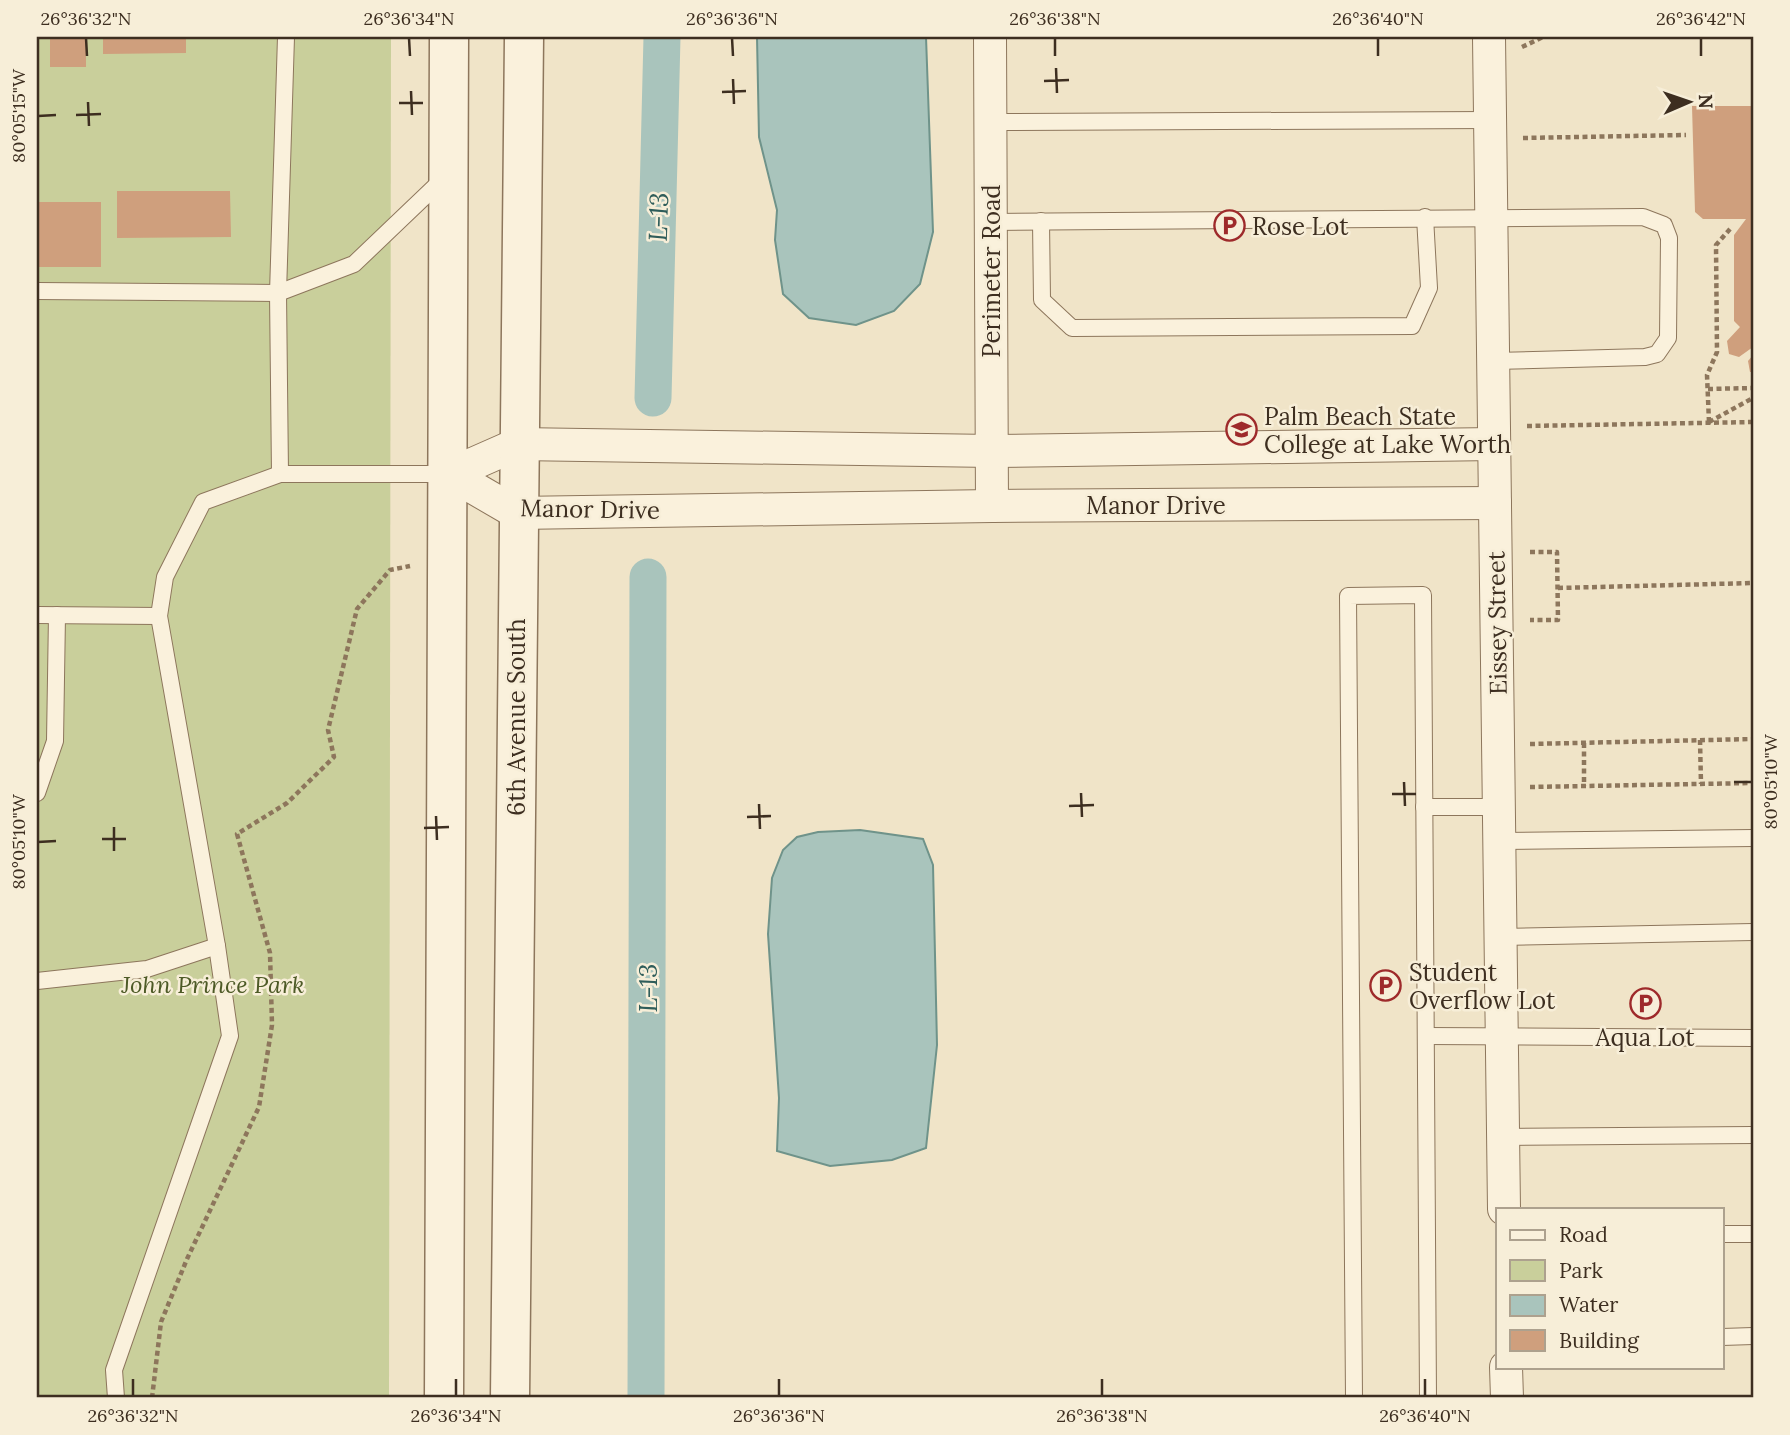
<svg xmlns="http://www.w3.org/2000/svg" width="1790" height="1435" viewBox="0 0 1790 1435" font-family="Lora,serif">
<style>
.green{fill:#c9cf9b}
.water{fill:#a9c4bc;stroke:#6f938a;stroke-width:2}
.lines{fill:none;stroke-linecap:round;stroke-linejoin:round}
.canal{stroke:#a9c4bc;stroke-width:37}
.building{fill:#cf9f7d}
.service-casing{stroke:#8d765c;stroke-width:18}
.minor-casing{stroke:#8d765c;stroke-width:34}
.tertiary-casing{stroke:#8d765c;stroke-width:41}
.path{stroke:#8d765c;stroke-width:4.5;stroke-dasharray:5 3.5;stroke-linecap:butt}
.service{stroke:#faf1dc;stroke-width:16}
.minor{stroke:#faf1dc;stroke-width:32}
.tertiary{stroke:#faf1dc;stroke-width:38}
.ticks{fill:none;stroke:#3d2e20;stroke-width:2.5}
.labels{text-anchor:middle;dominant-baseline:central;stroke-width:5;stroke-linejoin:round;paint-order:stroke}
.poi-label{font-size:24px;fill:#3d2e20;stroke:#f7eed8;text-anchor:start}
.street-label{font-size:24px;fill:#3d2e20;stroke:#f7eed8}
.park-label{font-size:24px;font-style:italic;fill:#4d5a26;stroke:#f7eed8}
.water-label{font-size:26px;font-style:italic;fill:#2f5d5a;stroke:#f7eed8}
.neatline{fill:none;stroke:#3d2e20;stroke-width:2.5}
.ticks-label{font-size:18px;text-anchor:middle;fill:#3d2e20}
</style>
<rect width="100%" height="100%" fill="#f0e4c8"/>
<!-- green -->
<polygon class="green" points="37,37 391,37 389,1398 37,1398"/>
<!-- water -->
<g class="water">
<polygon points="757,37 926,37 933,232 920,284 894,311 856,325 809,318 783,294 775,240 777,210 759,137"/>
<polygon points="860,830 923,839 933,865 937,1045 926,1148 892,1160 830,1166 777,1151 779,1098 768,934 772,878 783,850 797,837 818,832"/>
</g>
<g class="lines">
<!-- canal -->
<g class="canal">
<polyline points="653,398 662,37"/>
<polyline points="646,1398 648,577"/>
</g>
</g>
<!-- building -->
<g class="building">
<rect x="50" y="37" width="36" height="30"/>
<polygon points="103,37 186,37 186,53 103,54"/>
<polygon points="1692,106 1753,106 1753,347 1739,357 1729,354 1727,341 1740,327 1734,321 1734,235 1746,219 1703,219 1695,212"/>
<polygon points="117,191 230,191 231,237 117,238"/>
<rect x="37" y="202" width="64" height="65"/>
<polygon points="1753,355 1753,372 1750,372 1748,361"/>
</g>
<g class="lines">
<defs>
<g id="service">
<polyline points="991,122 1490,120"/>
<polyline points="1041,221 1042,300 1072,328 1412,326 1429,288 1425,217"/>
<polyline points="991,222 1643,217 1664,225 1669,238 1668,338 1657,354 1645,357 1494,361"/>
<polyline points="37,291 278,293 354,264 443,179"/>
<polyline points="280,474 278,293 286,37"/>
<polyline points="37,615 159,616"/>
<polyline points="37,793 55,741 57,615"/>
<polyline points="1424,807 1499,807"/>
<polyline points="1499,841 1753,838"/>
<polyline points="1501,937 1753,932"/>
<polyline points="37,981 147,969 217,946"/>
<polyline points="1426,1036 1753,1038"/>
<polyline points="1503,1137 1753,1135"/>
<polyline points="1722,1234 1753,1234"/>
<polyline points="1722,1337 1753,1336"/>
<polyline points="116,1398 114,1370 230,1036 217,946 159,616 165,577 203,502 280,474 448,474"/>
<polyline points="1354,1398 1348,596 1423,595 1428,1398"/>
</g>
<g id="minor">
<polyline points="990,37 992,506"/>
<polyline points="1489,37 1504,1209"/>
<polyline points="450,474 517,513 992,506 1495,503"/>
<polyline points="450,474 518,444 992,451 1494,444"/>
<polyline points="1506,1367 1507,1398"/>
</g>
<g id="tertiary">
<polyline points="444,1398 449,37"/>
<polyline points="510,1398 524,37"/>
</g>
</defs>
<!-- service casing -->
<use href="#service" class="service-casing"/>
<!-- minor casing -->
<use href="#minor" class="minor-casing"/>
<!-- tertiary casing -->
<use href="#tertiary" class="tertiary-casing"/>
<!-- path -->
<g class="path">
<polyline points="1522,47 1543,37"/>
<polyline points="1523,138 1686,135"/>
<polyline points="1708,389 1753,388"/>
<polyline points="1709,422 1707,375 1717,352 1716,245 1730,229"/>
<polyline points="1709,422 1753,398"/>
<polyline points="1527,426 1753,422"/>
<polyline points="1530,552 1557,552 1558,620 1530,620"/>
<polyline points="1558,588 1753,583"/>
<polyline points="1700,740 1701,784"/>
<polyline points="1584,743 1584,786"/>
<polyline points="1530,744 1753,739"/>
<polyline points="1530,787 1753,783"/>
<polyline points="152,1398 161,1322 187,1259 259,1107 272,1025 270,953 237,834 287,803 334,757 328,730 357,609 390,570 410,566"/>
</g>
<!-- service -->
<use href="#service" class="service"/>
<!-- minor -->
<use href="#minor" class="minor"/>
<!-- tertiary -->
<use href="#tertiary" class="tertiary"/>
</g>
<!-- ticks -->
<path class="ticks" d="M86 38 87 56M409 38 410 56M732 38 733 56M1055 38V56M1378 38V56M1701 38V56M1056 68 1057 93M733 79 734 104M1044 81 1069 80M411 91 412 115M722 92 746 91M88 102 89 126M399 103H423M76 115 101 114M38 116 56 115M1404 782 1405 806M1734 782H1752M1081 793 1082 817M1392 794H1416M759 804 760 829M1069 806 1094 805M436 816 437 840M747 817 771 816M114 827V851M424 828 449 827M102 839H126M38 842 56 841M133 1379V1396M456 1379V1396M779 1379V1396M1102 1379V1396M1425 1379V1396"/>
<!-- icons -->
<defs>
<symbol id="parking-ring" viewBox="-11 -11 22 22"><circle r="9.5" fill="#f7eed8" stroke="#9e2a2b" stroke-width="1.5"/><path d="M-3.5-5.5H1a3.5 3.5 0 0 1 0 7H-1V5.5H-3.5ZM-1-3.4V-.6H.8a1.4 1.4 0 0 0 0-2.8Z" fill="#9e2a2b"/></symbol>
<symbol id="university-ring" viewBox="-11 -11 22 22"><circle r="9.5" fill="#f7eed8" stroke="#9e2a2b" stroke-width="1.5"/><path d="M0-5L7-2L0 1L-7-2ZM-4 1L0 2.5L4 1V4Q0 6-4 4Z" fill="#9e2a2b"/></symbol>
</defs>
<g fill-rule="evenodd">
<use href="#parking-ring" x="1212" y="208" width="35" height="35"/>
<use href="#university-ring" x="1224" y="412" width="35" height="35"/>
<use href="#parking-ring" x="1368" y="968" width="35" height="35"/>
<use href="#parking-ring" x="1628" y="986" width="35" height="35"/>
</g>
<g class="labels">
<!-- poi labels -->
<g class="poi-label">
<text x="1252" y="226">Rose Lot</text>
<text x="1264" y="416">Palm Beach State<tspan x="1264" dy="28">College at Lake Worth</tspan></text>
<text x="1409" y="972">Student<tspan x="1409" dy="28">Overflow Lot</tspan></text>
<text x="1645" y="1037" text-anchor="middle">Aqua Lot</text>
</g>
<!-- street labels -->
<g class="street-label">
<text transform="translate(991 271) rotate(-90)">Perimeter Road</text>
<text x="1156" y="505">Manor Drive</text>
<text transform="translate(590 509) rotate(1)">Manor Drive</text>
<text transform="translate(1497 623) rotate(-91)">Eissey Street</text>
<text transform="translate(516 717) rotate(-90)">6th Avenue South</text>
</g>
<!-- park labels -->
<g class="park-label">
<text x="213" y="984">John Prince Park</text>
</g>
<!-- water labels -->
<g class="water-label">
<text transform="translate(658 217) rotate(-88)">L-13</text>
<text transform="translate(647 988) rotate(-90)">L-13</text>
</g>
</g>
<!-- border -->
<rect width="1790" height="1435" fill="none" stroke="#f7eed8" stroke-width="77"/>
<!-- legend -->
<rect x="1496" y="1208" width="228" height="161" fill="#f7eed8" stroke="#ada18e" stroke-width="2"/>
<rect x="1510" y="1230" width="35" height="10" fill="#faf1dc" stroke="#ada18e" stroke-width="2"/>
<text x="1559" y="1242" font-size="21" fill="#3d2e20">Road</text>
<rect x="1510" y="1260" width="35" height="21" fill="#c9cf9b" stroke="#ada18e" stroke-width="2"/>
<text x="1559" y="1278" font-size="21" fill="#3d2e20">Park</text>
<rect x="1510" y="1295" width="35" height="21" fill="#a9c4bc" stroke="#ada18e" stroke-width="2"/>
<text x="1559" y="1312" font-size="21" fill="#3d2e20">Water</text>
<rect x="1510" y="1330" width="35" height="21" fill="#cf9f7d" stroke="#ada18e" stroke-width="2"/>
<text x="1559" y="1348" font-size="21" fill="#3d2e20">Building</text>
<!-- north arrow -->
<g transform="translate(1689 102) rotate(88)" stroke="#f7eed8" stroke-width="5" paint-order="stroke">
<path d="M0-5L12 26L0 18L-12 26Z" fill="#3d2e20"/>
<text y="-10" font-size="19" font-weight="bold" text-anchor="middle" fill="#3d2e20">N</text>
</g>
<rect x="38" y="38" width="1714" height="1358" class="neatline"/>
<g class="ticks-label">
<text x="86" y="25">26°36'32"N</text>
<text x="409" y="25">26°36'34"N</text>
<text x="732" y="25">26°36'36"N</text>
<text x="1055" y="25">26°36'38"N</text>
<text x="1378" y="25">26°36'40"N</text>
<text x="1701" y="25">26°36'42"N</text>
<text transform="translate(19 116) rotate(-90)" y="6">80°05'15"W</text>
<text transform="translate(1771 782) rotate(-90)" y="6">80°05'10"W</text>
<text transform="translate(19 842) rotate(-90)" y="6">80°05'10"W</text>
<text x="133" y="1422">26°36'32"N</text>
<text x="456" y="1422">26°36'34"N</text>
<text x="779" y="1422">26°36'36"N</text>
<text x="1102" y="1422">26°36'38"N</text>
<text x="1425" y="1422">26°36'40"N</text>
</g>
</svg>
